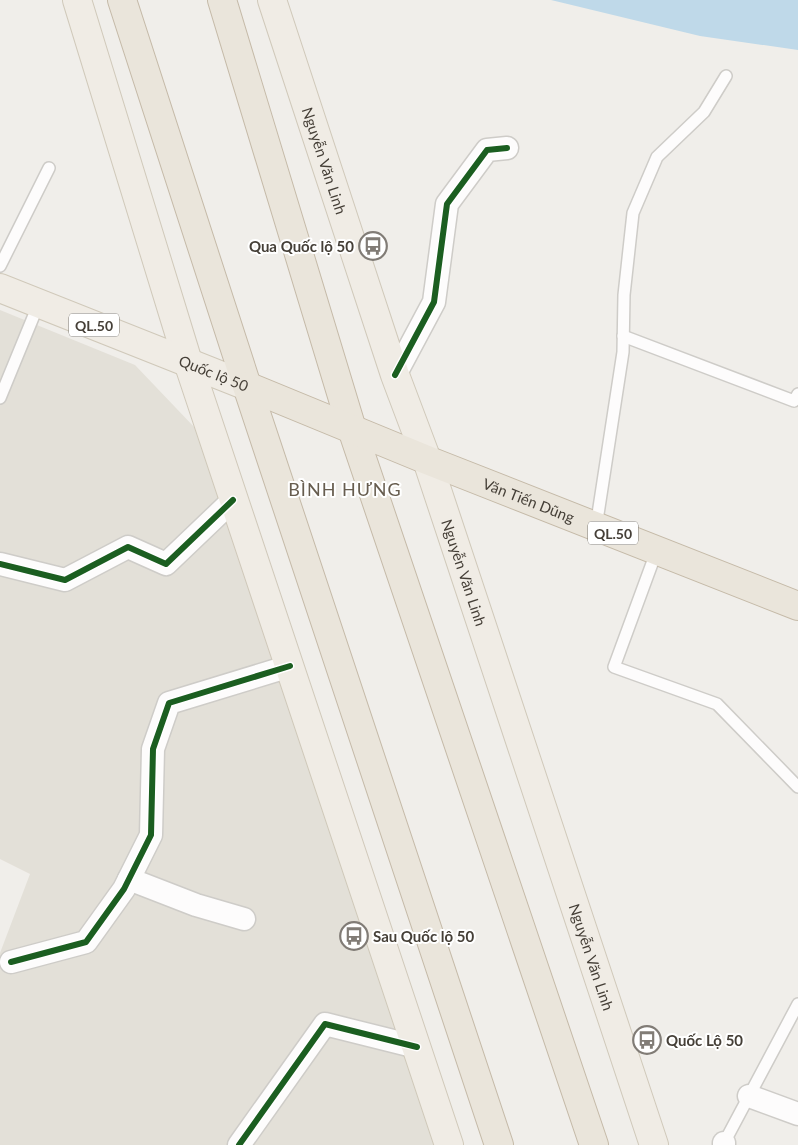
<svg xmlns="http://www.w3.org/2000/svg" width="798" height="1145" viewBox="0 0 798 1145" font-family="Lato,sans-serif">
<style>
.residential{fill:#e3e0d8}
.water{fill:#bfd9e9}
.lines{fill:none;stroke-linecap:round;stroke-linejoin:round}
.lane-casing{stroke:#ceccc8;stroke-width:14}
.street-casing{stroke:#ceccc8;stroke-width:25}
.primary-casing{stroke:#d0c9ba;stroke-width:30}
.highway-casing{stroke:#c5baa8;stroke-width:30}
.lane{stroke:#fdfcfc;stroke-width:11}
.street{stroke:#fdfcfc;stroke-width:22}
.primary{stroke:#f0ece5;stroke-width:28}
.highway{stroke:#eae5db;stroke-width:28}
.cycleway-casing{stroke:#fff;stroke-width:9}
.cycleway{stroke:#1b5e20;stroke-width:6}
.labels{text-anchor:middle;dominant-baseline:central;stroke-width:4;stroke-linejoin:round;paint-order:stroke}
.shield{fill:#fff;stroke:#7d7973;stroke-width:1}
.shield-label{font-size:14px;font-weight:bold;fill:#453f37}
.street-label{font-size:15px;fill:#453f37;stroke:#fff}
.poi-label{font-size:15px;font-weight:bold;fill:#453f37;stroke:#fff;text-anchor:start}
.quarter-label{font-size:18px;letter-spacing:1px;fill:#675d4f;stroke:#fff}
</style>
<rect width="100%" height="100%" fill="#f0eeea"/>
<!-- residential -->
<polygon class="residential" points="0,310 135,365 196,429 435,1145 0,1145 0,953 30,874 0,859"/>
<!-- water -->
<polygon class="water" points="551,0 798,0 798,50 700,36"/>
<g class="lines">
<defs>
<g id="lane">
<polyline points="0,266 49,168"/>
<polyline points="623,336 794,401 798,394"/>
<polyline points="0,398 39,303"/>
<polyline points="596,527 623,352 624,295 633,213 657,157 704,112 726,76"/>
<polyline points="657,550 614,667 717,704 798,787"/>
<polyline points="724,1143 798,1004"/>
</g>
<g id="street">
<polyline points="395,375 434,302 447,204 487,150 507,148"/>
<polyline points="0,564 65,580 128,547 166,564 233,500"/>
<polyline points="129,879 196,905 244,919"/>
<polyline points="11,962 86,942 124,889 151,835 153,749 169,703 290,666"/>
<polyline points="749,1096 798,1114"/>
<polyline points="239,1145 325,1024 417,1047"/>
<polyline points="724,1145 724,1143"/>
</g>
<g id="primary">
<polyline points="77,0 188,362 449,1145"/>
<path id="s1" d="M272 0 395 375 427 460 654 1145"/>
<path id="s2" d="M0 288 247 386"/>
</g>
<g id="highway">
<polyline points="122,0 247,386 499,1145"/>
<polyline points="222,0 352,429 594,1145"/>
<path id="s3" d="M247 386 427 460 798 606"/>
</g>
</defs>
<!-- lane casing -->
<use href="#lane" class="lane-casing"/>
<!-- street casing -->
<use href="#street" class="street-casing"/>
<!-- primary casing -->
<use href="#primary" class="primary-casing"/>
<!-- highway casing -->
<use href="#highway" class="highway-casing"/>
<!-- lane -->
<use href="#lane" class="lane"/>
<!-- street -->
<use href="#street" class="street"/>
<!-- primary -->
<use href="#primary" class="primary"/>
<!-- highway -->
<use href="#highway" class="highway"/>
<defs>
<g id="cycleway">
<polyline points="395,375 434,302 447,204 487,150 507,148"/>
<polyline points="0,564 65,580 128,547 166,564 233,500"/>
<polyline points="11,962 86,942 124,889 151,835 153,749 169,703 290,666"/>
<polyline points="239,1145 325,1024 417,1047"/>
</g>
</defs>
<!-- cycleway casing -->
<use href="#cycleway" class="cycleway-casing"/>
<!-- cycleway -->
<use href="#cycleway" class="cycleway"/>
</g>
<!-- icons -->
<defs>
<symbol id="bus-ring" viewBox="-11 -11 22 22"><circle r="9.5" fill="#fff" stroke="#817c76" stroke-width="1.5"/><path d="M-5-6H5V4H4V6H2V4H-2V6H-4V4H-5ZM-3.5-4V0h7V-4ZM-3.5 1.2v1.5H-2V1.2ZM2 1.2v1.5H3.5V1.2Z" fill="#817c76"/></symbol>
</defs>
<g fill-rule="evenodd">
<use href="#bus-ring" x="357" y="230" width="32" height="32"/>
<use href="#bus-ring" x="338" y="920" width="32" height="32"/>
<use href="#bus-ring" x="631" y="1024" width="32" height="32"/>
</g>
<g class="labels">
<!-- shield labels -->
<g class="shield">
<rect x="69" y="313.5" width="50" height="23" rx="4"/>
<rect x="588" y="521.5" width="50" height="23" rx="4"/>
</g>
<g class="shield-label">
<text x="94" y="325">QL.50</text>
<text x="613" y="533">QL.50</text>
</g>
<!-- street labels -->
<g class="street-label">
<text stroke="none"><textPath href="#s1" startOffset="169">Nguyễn Văn Linh</textPath></text>
<text stroke="none"><textPath href="#s2" startOffset="230">Quốc lộ 50</textPath></text>
<text stroke="none"><textPath href="#s3" startOffset="304">Văn Tiến Dũng</textPath></text>
<text stroke="none"><textPath href="#s1" startOffset="604">Nguyễn Văn Linh</textPath></text>
<text stroke="none"><textPath href="#s1" startOffset="1009">Nguyễn Văn Linh</textPath></text>
</g>
<!-- poi labels -->
<g class="poi-label">
<text x="354" y="246" text-anchor="end">Qua Quốc lộ 50</text>
<text x="373" y="936">Sau Quốc lộ 50</text>
<text x="666" y="1040">Quốc Lộ 50</text>
</g>
<!-- quarter labels -->
<g class="quarter-label">
<text x="345" y="489">BÌNH HƯNG</text>
</g>
</g>
</svg>
